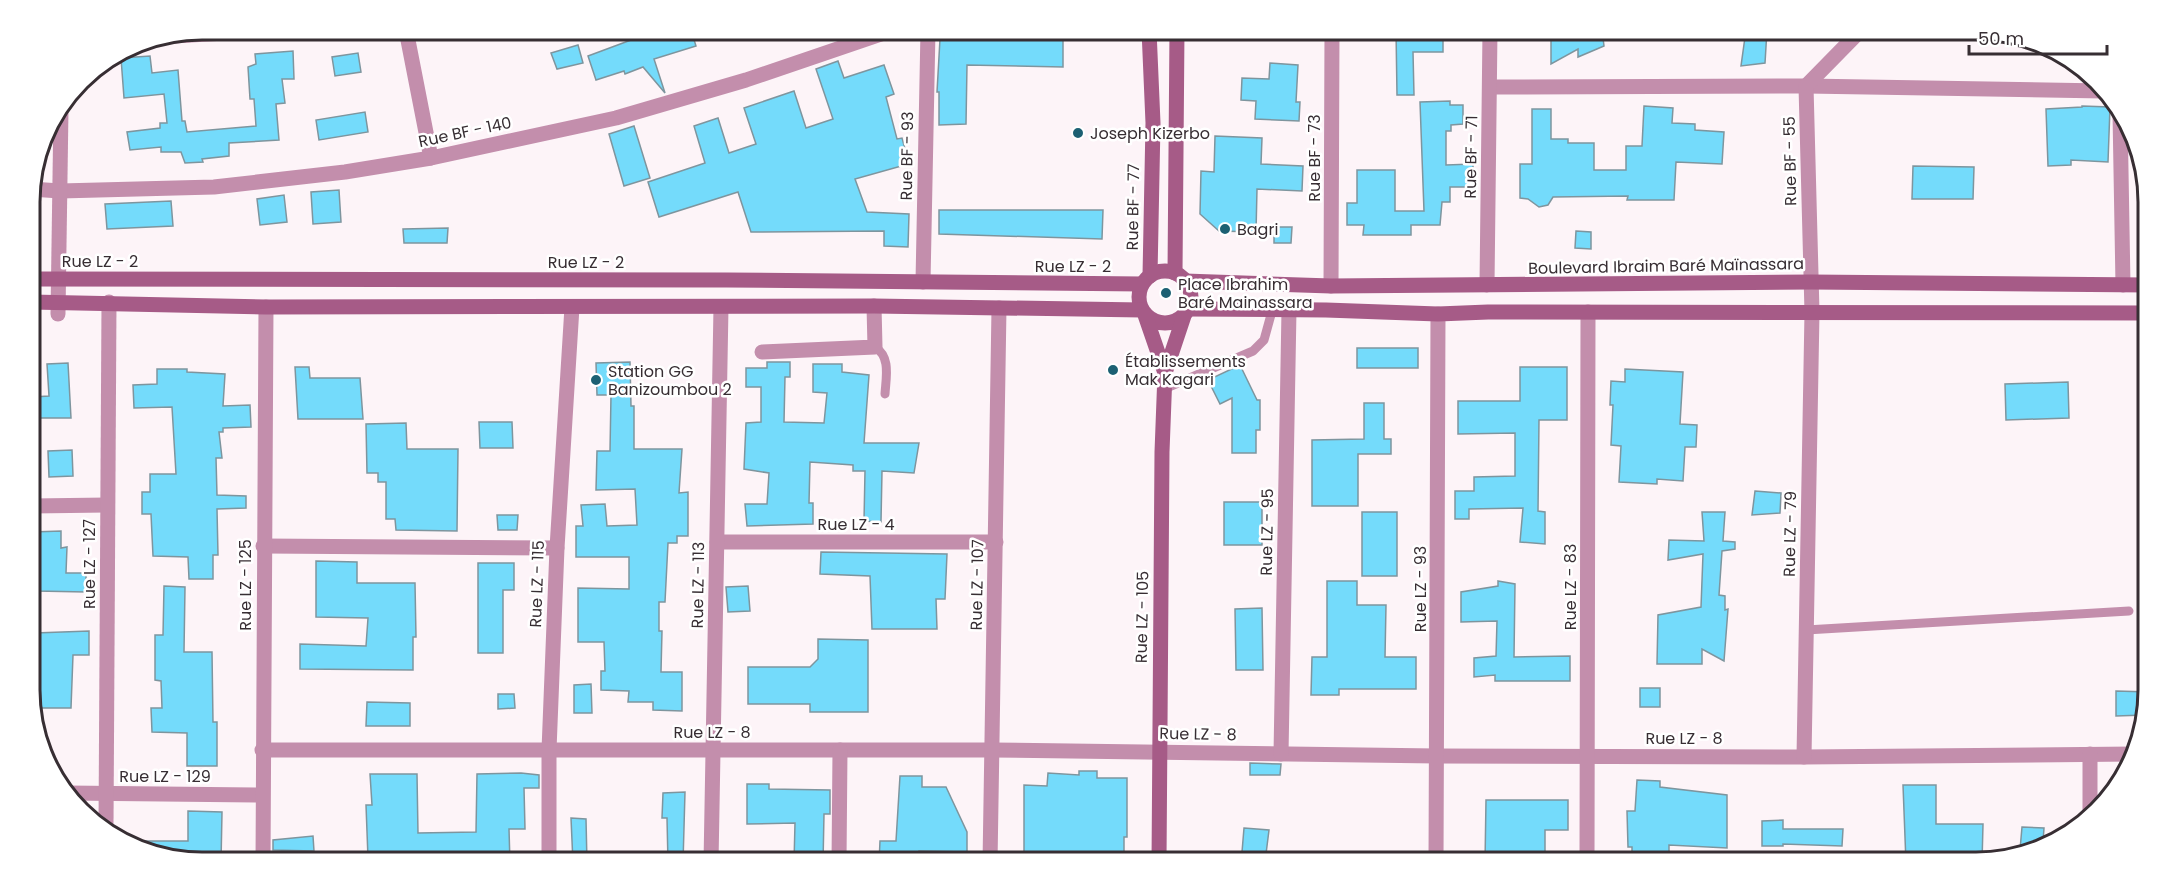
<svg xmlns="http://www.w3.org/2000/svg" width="2179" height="893" viewBox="0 0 2179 893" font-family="Poppins,sans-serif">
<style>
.building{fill:#74dbfb;stroke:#7e959e;stroke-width:1.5}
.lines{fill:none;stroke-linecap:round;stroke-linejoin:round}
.service{stroke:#c38eac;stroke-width:9}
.minor{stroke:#c38eac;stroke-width:15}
.secondary{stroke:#a65b87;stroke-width:15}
.poi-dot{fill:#1c6073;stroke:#fff;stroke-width:2}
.labels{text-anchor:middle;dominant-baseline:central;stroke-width:5;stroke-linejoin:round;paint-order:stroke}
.street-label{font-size:16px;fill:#372e33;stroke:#fff}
.poi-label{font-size:16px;fill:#372e33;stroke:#fff;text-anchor:start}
.rim{fill:none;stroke:#372e33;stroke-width:3}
</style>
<rect width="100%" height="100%" fill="#fdf4f8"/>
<!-- building -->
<g class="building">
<polygon points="627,30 691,30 696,46 654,59 665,93 643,67 625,74 624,71 596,80 588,56 631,40"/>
<polygon points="1396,30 1443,30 1443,52 1413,52 1414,95 1397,95"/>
<polygon points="1551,30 1602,30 1604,46 1578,57 1578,49 1551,64"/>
<polygon points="1746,30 1767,30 1765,63 1741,66"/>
<polygon points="940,39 1063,39 1063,67 967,65 966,124 939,125 939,92 937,92"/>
<polygon points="578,45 583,63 557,69 551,53"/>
<polygon points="293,51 294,79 282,79 285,103 276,104 279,140 229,143 229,156 202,159 203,162 185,163 181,152 161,152 161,147 130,150 127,132 160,128 160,123 167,123 164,94 124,98 121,58 150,56 152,73 178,70 182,121 185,121 187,132 256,126 254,99 250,99 248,67 256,64 255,54"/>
<polygon points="358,53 361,72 335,76 332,57"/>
<polygon points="838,61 844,78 884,65 894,94 886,97 897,139 902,138 907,156 903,157 905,165 855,179 867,212 909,214 908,247 884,246 884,231 751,232 738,192 659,217 648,182 705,163 694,126 718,118 729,153 756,144 744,108 794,91 806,128 833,119 816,69"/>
<polygon points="1270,63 1298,65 1296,102 1300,102 1299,121 1255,119 1256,101 1241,100 1242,78 1269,79"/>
<polygon points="1450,101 1450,105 1463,105 1463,124 1451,125 1451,131 1446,131 1446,165 1473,164 1473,187 1450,187 1450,202 1442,202 1440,225 1411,225 1411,235 1363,235 1364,225 1347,225 1347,203 1357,203 1357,170 1395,170 1395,211 1424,211 1420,102"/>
<polygon points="1644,106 1673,108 1672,123 1695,124 1695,130 1724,132 1722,164 1676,162 1674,200 1627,200 1628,196 1553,197 1548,205 1539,207 1528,199 1520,198 1520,164 1532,164 1532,109 1551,109 1551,139 1568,139 1568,143 1594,143 1594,170 1626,170 1626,146 1642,146"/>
<polygon points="2082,106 2110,107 2108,162 2071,160 2071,165 2048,166 2046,109 2082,107"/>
<polygon points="365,112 368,132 319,140 316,120"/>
<polygon points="634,126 650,178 624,186 609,134"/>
<polygon points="1215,136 1262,138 1261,164 1303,166 1302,191 1257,189 1256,232 1219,231 1200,214 1201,171 1214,172"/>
<polygon points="1913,166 1974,167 1973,199 1912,199"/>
<polygon points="339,190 341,222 313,224 311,192"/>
<polygon points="284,195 287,222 260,225 257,199"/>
<polygon points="171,201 173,226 107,229 105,204"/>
<polygon points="939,210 1103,210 1102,239 939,234"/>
<polygon points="1274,227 1292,227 1291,243 1274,243"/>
<polygon points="448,228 447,243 404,243 403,229"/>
<polygon points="1576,231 1591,232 1591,249 1575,248"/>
<rect x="1357" y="348" width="61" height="20"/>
<polygon points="630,362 631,406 634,406 634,449 682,449 679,493 688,492 688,536 677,536 677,543 668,543 665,602 659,602 659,631 662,631 661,672 682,672 682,711 653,710 653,702 628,702 629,691 601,690 601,671 605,671 604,642 578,642 578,588 629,589 629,557 576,557 576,526 583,526 581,505 605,504 607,526 637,525 635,489 596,490 597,451 610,451 611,395 597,395 596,363"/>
<polygon points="767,362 790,362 790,377 785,377 784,422 824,423 827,393 813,392 813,364 842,364 842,372 869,375 864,443 919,443 914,473 882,471 881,522 864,521 865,471 853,471 853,465 810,462 809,503 813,503 813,524 747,526 745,504 767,504 769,473 744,469 746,423 761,422 761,387 746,387 746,368 767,368"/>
<polygon points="68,363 71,418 32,418 32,397 49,396 47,364"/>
<polygon points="1240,365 1257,400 1260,400 1260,430 1256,430 1256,453 1232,453 1232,398 1220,404 1208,380"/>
<polygon points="295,367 309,367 310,378 360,378 363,419 298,419"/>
<polygon points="1520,367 1567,367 1567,420 1539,420 1538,511 1545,512 1545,544 1520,542 1523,508 1469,509 1469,519 1455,519 1455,491 1474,491 1474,477 1515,476 1515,433 1458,434 1458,401 1520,401"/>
<polygon points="157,369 187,369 187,372 225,374 223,406 250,405 251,427 223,428 223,432 219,432 222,458 216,458 217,495 246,496 246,508 217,509 218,555 213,555 213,579 189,579 188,557 153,556 151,514 142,514 142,492 150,492 150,474 176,474 172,407 134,408 133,385 157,384"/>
<polygon points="1625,369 1683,372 1680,424 1697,425 1696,447 1685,447 1683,481 1657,479 1657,484 1619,482 1621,446 1611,445 1613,405 1610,405 1611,381 1625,382"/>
<polygon points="2068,382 2069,418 2006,420 2005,384"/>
<polygon points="1364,403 1384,403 1384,439 1391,439 1391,454 1358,454 1358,506 1312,506 1312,440 1364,439"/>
<polygon points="479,422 512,422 513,448 480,448"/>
<polygon points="406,423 407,449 458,449 457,531 396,530 395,519 386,519 386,482 378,482 378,473 367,473 366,424"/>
<polygon points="72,450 73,476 49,477 48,451"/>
<polygon points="1755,491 1781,493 1780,513 1752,515"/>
<rect x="1224" y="502" width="38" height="43"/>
<rect x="1362" y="512" width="35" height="64"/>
<polygon points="1702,512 1725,512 1723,541 1735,542 1735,549 1722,551 1719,595 1725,596 1725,610 1728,609 1724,661 1702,649 1702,664 1657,664 1658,615 1701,607 1703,554 1668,560 1669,540 1704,541"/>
<polygon points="497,515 518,515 517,530 498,530"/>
<polygon points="61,531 61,548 67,547 66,573 86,573 86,592 36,591 35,558 32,558 32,532"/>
<polygon points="821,552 947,554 945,599 936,599 937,629 872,629 870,576 820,574"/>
<polygon points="316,561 357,562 357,583 415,583 416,637 413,637 413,670 300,669 300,644 366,646 368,618 316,617"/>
<polygon points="478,563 514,563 514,590 503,590 503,653 478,653"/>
<polygon points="1327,581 1357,581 1357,605 1386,605 1385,657 1416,657 1416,689 1339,689 1339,695 1311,695 1312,657 1327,657"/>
<polygon points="1498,581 1515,584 1514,657 1570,656 1570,681 1495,681 1495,675 1474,677 1474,658 1496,656 1497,621 1461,622 1461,592 1498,586"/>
<polygon points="164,586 185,587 184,652 212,652 213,722 217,722 217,766 187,766 187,733 152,732 151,708 162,708 161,681 155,680 155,635 163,635"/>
<polygon points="748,586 750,611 728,612 726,587"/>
<polygon points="1262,608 1263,670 1236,670 1235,609"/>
<polygon points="89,631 89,655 73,655 71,708 35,708 35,633"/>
<polygon points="818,639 868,640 868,712 810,712 810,704 748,704 748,667 810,667 818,659"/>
<polygon points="591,684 592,713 574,713 574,685"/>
<rect x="1640" y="688" width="20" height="19"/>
<polygon points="2116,691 2149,692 2145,715 2116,716"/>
<polygon points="498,694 514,694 515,708 498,709"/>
<polygon points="367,702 410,703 410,726 366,726"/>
<polygon points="1250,763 1281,764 1280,775 1250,775"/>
<polygon points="1079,771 1097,771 1097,778 1127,778 1127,837 1124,837 1124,863 1024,863 1024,785 1047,786 1048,773 1079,775"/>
<polygon points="521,773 539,775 539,788 524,788 525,829 509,829 510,863 431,863 431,857 368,858 366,805 372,805 370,774 417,774 418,833 476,832 477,774"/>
<polygon points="900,776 922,776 922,787 946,787 967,832 967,852 919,851 919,863 879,863 880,841 896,841"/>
<polygon points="1637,780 1660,781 1660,787 1727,795 1727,848 1669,845 1669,863 1632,863 1632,847 1628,847 1627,811 1635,811"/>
<polygon points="747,784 769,784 769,789 830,790 830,814 824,814 823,863 794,863 795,823 747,824"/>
<polygon points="1903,785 1936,785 1936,824 1983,824 1982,863 1906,863"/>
<polygon points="685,792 683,863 668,863 667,818 662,818 663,793"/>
<polygon points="1486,800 1568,800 1568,830 1545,830 1545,863 1485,863"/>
<polygon points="188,811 222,812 221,863 203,863 147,854 128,841 188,841"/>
<polygon points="571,818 586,819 587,863 573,863"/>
<polygon points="1783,820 1783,829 1843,829 1842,846 1783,844 1783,846 1762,846 1762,821"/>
<polygon points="2022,827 2044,828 2043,842 2020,850"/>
<polygon points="1244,828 1269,830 1266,854 1242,852"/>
<polygon points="313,836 314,851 273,850 273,840"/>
</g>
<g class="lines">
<!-- service -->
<g class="service">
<path d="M875 347C891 357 886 377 885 394"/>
<polyline points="1164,389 1253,351 1264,340 1272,311"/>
<polyline points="1806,630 2129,611"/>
</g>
<!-- minor -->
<g class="minor">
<polyline points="406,30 431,158"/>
<polyline points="173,36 275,30"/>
<polyline points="1491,87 1806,86 2104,91"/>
<polyline points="2120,113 2123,285"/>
<polyline points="31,189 60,191 214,187 345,172 431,158 616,118 746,80 893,30"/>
<polyline points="923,282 928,30"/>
<polyline points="1487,285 1490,30"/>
<polyline points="1331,286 1332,30"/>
<polyline points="58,314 61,109"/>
<polyline points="762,352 875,347 874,306"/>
<polyline points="32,506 107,505"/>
<polyline points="717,542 996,542"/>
<polyline points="263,546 557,548"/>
<polyline points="262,750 992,750 1437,756 1804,757 2134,754"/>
<polyline points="1281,754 1289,310"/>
<polyline points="1804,757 1812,312 1806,86 1861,30"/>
<polyline points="67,793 262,795"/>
<polyline points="2090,815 2090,754"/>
<polyline points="106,826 109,302"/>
<polyline points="263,863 266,307"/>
<polyline points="549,863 549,750 557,548 572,307"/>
<polyline points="711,863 721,307"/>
<polyline points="839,863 840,750"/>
<polyline points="990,863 999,308"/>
<polyline points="1436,863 1438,314"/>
<polyline points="1587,863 1588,312"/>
</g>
<!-- secondary -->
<g class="secondary">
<polyline points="1149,30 1153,123 1150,276"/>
<circle cx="1165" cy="297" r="26"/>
<polyline points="1175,273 1177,30"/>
<polyline points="31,279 727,280 1142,284"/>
<polyline points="1185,281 1331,286 1811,282 2148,285"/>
<polyline points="31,302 266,307 874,306 1142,310"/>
<polyline points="1188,309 1326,310 1438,314 1488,312 2148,313"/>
<polyline points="1145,315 1165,373"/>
<polyline points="1159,863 1162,452 1165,373 1184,316"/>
</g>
</g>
<!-- markers -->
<g class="poi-dot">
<circle cx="1078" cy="133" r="6"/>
<circle cx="1225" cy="229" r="6"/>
<circle cx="1166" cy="293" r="6"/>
<circle cx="1113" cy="370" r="6"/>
<circle cx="596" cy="380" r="6"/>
</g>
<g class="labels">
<!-- street labels -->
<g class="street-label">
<text transform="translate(465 132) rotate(-12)">Rue BF - 140</text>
<text transform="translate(907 156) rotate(-89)">Rue BF - 93</text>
<text transform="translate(1471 157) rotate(-89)">Rue BF - 71</text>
<text transform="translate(1314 158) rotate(-90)">Rue BF - 73</text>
<text transform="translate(1790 161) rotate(-91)">Rue BF - 55</text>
<text transform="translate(1133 207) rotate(-89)">Rue BF - 77</text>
<text x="100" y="261">Rue LZ - 2</text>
<text x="586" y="262">Rue LZ - 2</text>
<text x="1073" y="266">Rue LZ - 2</text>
<text transform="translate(1666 266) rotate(-1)">Boulevard Ibraim Baré Maïnassara</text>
<text x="856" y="524">Rue LZ - 4</text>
<text transform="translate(1267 532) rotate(-89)">Rue LZ - 95</text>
<text transform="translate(1790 534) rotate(-89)">Rue LZ - 79</text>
<text transform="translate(89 564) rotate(-90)">Rue LZ - 127</text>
<text transform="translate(537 584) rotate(-88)">Rue LZ - 115</text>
<text transform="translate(245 585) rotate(-90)">Rue LZ - 125</text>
<text transform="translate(698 585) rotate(-89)">Rue LZ - 113</text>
<text transform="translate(977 585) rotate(-89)">Rue LZ - 107</text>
<text transform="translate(1570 587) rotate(-90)">Rue LZ - 83</text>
<text transform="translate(1420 589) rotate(-90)">Rue LZ - 93</text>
<text transform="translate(1142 617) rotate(-89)">Rue LZ - 105</text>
<text x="712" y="732">Rue LZ - 8</text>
<text transform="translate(1198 734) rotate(1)">Rue LZ - 8</text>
<text x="1684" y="738">Rue LZ - 8</text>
<text x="165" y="776">Rue LZ - 129</text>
</g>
<!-- poi labels -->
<g class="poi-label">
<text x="1090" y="133">Joseph Kizerbo</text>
<text x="1237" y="229">Bagri</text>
<text x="1178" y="284">Place Ibrahim<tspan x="1178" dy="18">Baré Mainassara</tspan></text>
<text x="1125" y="361">Établissements<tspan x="1125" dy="18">Mak Kagari</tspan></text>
<text x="608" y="371">Station GG<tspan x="608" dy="18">Banizoumbou 2</tspan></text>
</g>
</g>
<!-- crop -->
<path d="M0 0H2179V893H0ZM202 40H1976A162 162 0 0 1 2138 202V690A162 162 0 0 1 1976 852H202A162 162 0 0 1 40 690V202A162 162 0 0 1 202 40Z" fill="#fff" fill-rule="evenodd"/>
<path class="rim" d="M202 40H1976A162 162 0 0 1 2138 202V690A162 162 0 0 1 1976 852H202A162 162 0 0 1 40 690V202A162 162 0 0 1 202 40Z"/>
<!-- scale -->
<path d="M1969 45v9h138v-9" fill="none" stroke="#372e33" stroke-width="3"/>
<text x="1978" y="45" font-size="18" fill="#372e33" stroke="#ffffff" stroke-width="4.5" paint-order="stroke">50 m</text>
</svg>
